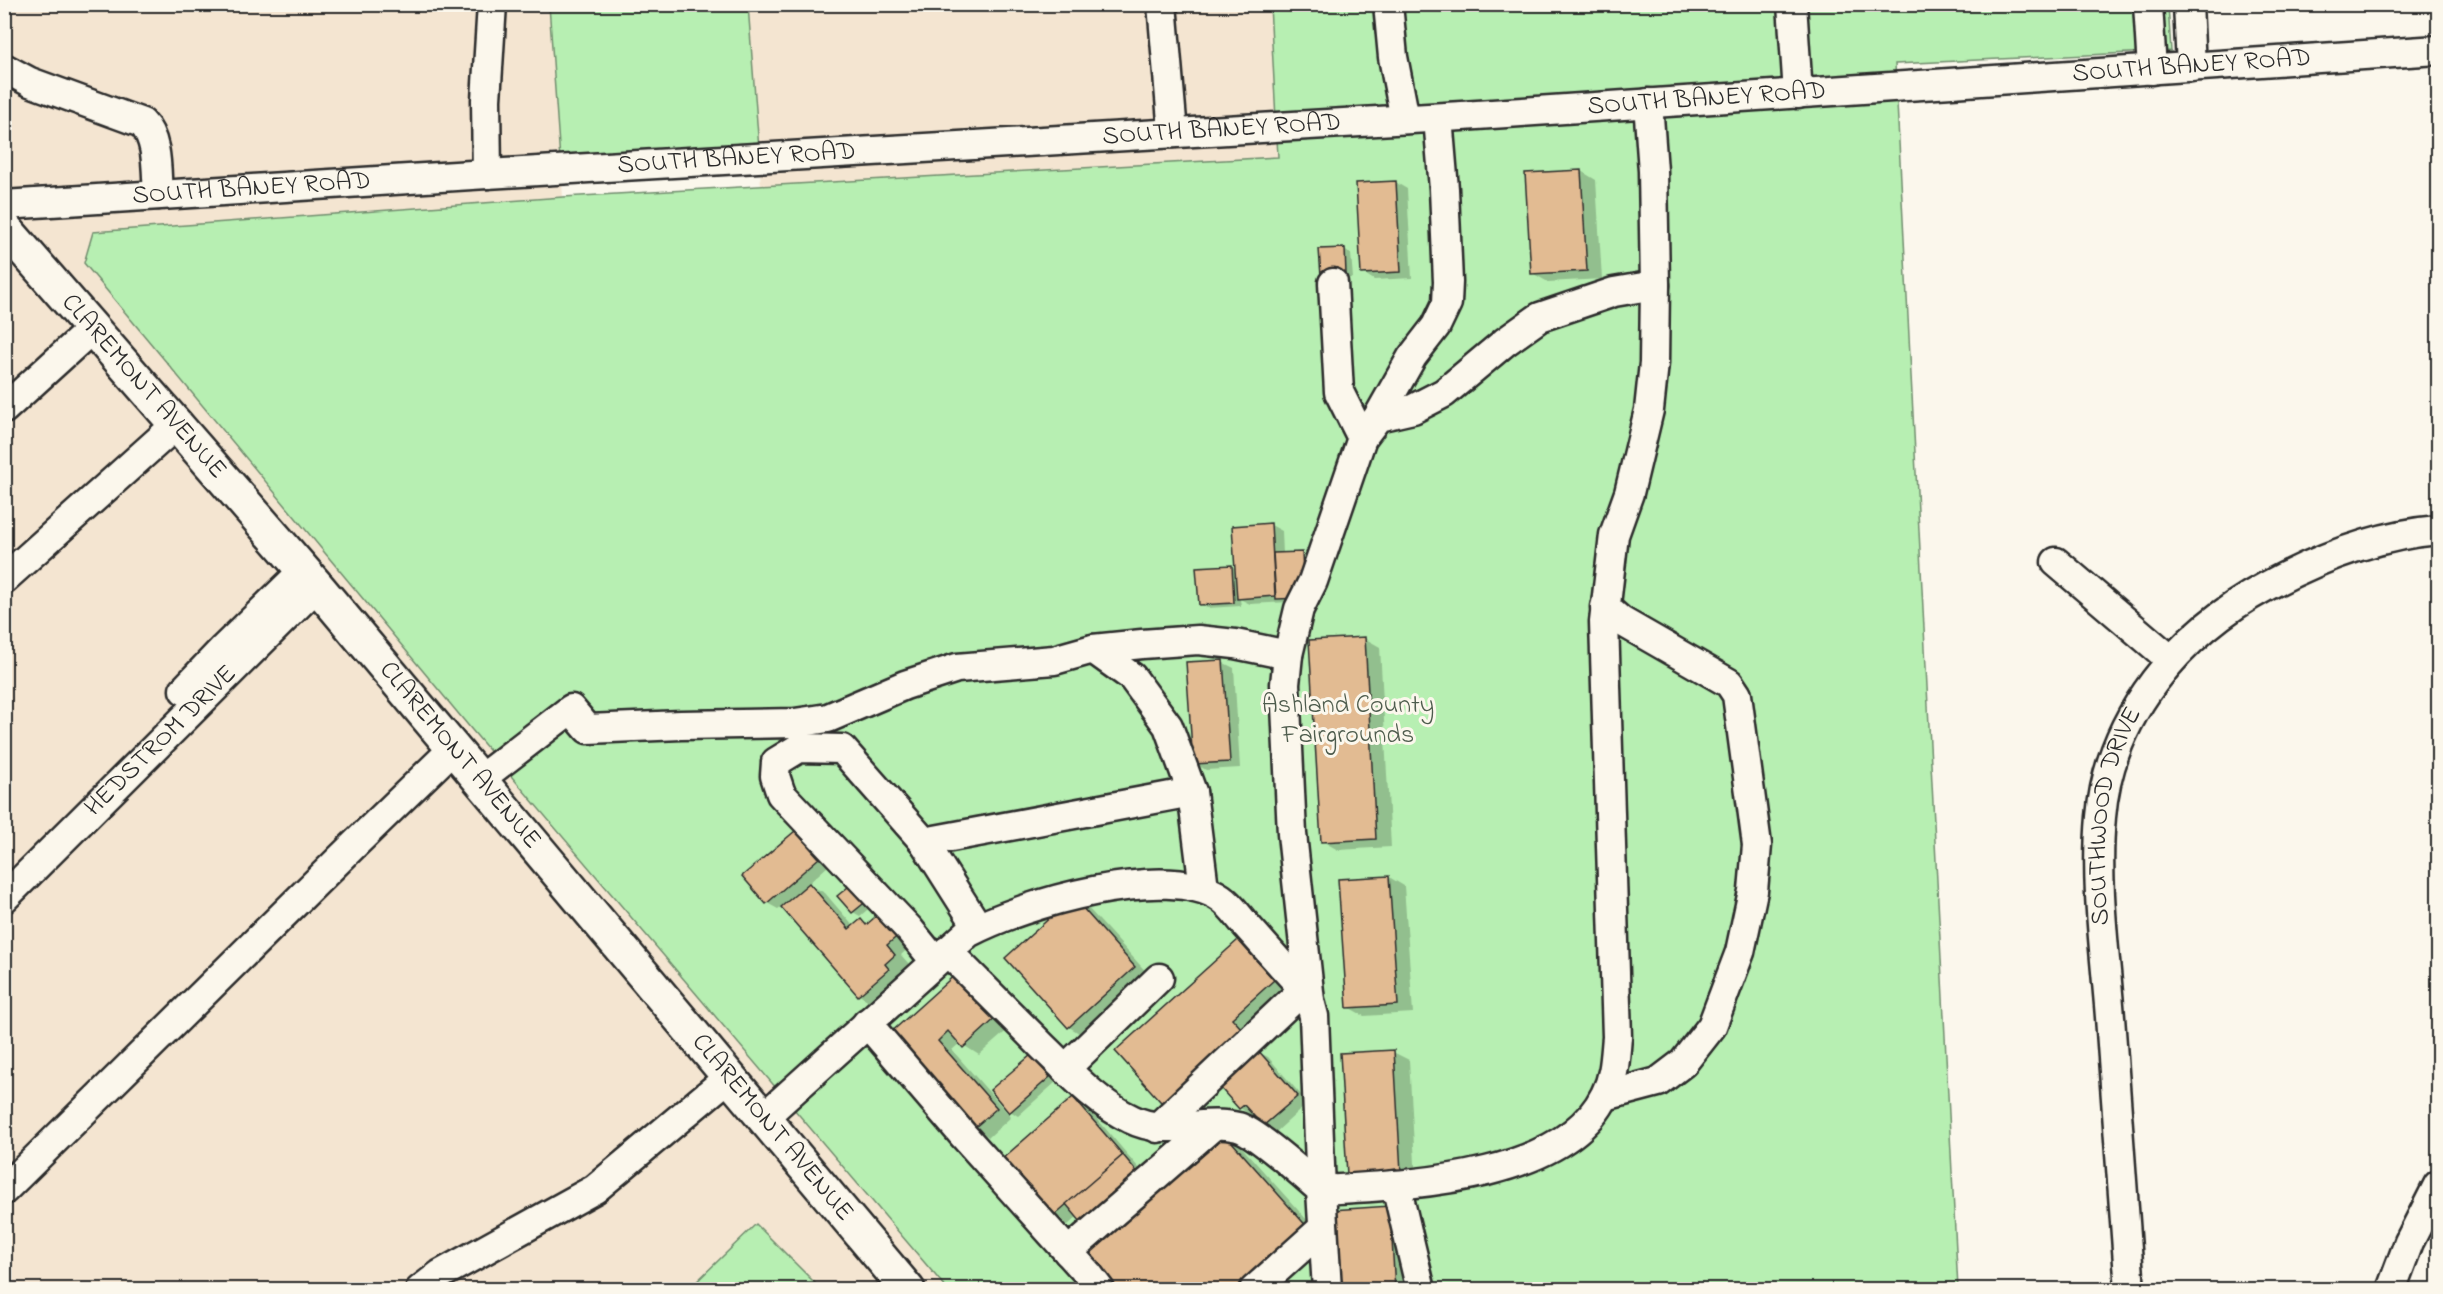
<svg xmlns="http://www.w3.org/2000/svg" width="2443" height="1294" viewBox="0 0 2443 1294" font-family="'Indie Flower',sans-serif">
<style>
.built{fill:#f4e5d1}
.green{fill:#b7efb2;stroke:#718d6e;stroke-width:1.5}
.shadow{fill:#0003}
.building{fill:#e2bb92;stroke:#2b2b2b;stroke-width:1.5}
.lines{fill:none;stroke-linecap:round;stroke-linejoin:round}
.minor-casing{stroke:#2b2b2b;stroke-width:33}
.major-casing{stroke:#2b2b2b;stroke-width:38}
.minor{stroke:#fbf7ec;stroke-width:28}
.major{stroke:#fbf7ec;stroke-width:33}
.labels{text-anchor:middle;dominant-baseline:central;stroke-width:6;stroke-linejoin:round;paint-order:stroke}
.street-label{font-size:26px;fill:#2b2b2b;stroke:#fbf7ec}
.park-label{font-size:26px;fill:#4e5c4d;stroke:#fbf7ec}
</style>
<rect width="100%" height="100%" fill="#fbf7ec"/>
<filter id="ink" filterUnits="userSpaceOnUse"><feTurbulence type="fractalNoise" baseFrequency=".0167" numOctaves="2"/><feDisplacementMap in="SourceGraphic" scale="12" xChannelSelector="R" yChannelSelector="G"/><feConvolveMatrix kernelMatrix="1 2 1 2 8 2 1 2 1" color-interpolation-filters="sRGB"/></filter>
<g filter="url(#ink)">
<!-- built -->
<g class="built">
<polygon points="5,5 549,5 563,197 94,232 84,263 472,730 947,1289 821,1289 756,1224 689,1289 5,1290"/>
<polygon points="748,5 1270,5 1279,157 761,186"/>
</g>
<!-- green -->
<g class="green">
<polygon points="549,5 748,5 759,149 560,160"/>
<polygon points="1270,5 2168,5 2171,51 1895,64 1958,1289 947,1289 472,730 84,263 93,232 563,197 1278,157"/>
<polygon points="756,1224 821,1289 689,1289"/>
</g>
<!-- shadow -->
<g class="shadow">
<polygon points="1581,171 1596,180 1602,279 1548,282 1532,273"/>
<polygon points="1395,182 1407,189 1412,278 1374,280 1363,273"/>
<polygon points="1344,250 1351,254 1353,278 1329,279"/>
<polygon points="1271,525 1282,531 1283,554 1301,554 1308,558 1286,600 1310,599 1311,601 1250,604 1240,599 1241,606 1207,608 1200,604 1231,566 1236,569"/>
<polygon points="1364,638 1380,647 1391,847 1338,850 1322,841"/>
<polygon points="1222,662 1234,668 1240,768 1206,770 1194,763"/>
<polygon points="796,833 807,839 829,865 808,884 825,893 854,927 861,921 915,942 901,955 909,964 899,973 903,978 874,1004 859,995 782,906 778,909 767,903"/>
<polygon points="1389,877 1404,886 1413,1013 1364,1016 1348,1007"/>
<polygon points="861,889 874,904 860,916 853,912"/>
<polygon points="1073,899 1088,908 1150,976 1084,1036 1069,1027"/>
<polygon points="1238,942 1253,950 1288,990 1258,1052 1268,1057 1308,1103 1276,1132 1264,1125 1254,1113 1251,1115 1240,1108 1221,1086"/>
<polygon points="959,974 1012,1026 979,1055 960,1043 952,1050 1011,1117 989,1137 974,1128 890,1035"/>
<polygon points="1393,1052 1409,1060 1416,1180 1364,1183"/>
<polygon points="1031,1057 1038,1061 1056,1082 1018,1116 1010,1111"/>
<polygon points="1073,1099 1088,1108 1149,1180 1078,1216 1068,1225 1053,1216"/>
<polygon points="1223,1134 1238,1143 1324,1239 1271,1285 1279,1290 1120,1290"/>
<polygon points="1389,1208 1409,1290 1339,1290"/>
</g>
<!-- building -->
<g class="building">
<polygon points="1581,170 1587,271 1531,274 1525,173"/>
<polygon points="1396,181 1401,272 1361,274 1356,183"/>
<polygon points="1345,248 1346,274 1321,276 1319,249"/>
<polygon points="1271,523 1275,596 1237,599 1232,526"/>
<polygon points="1302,552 1304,598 1276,599 1273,553"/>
<polygon points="1232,565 1234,603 1199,605 1196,567"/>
<polygon points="1365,637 1376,839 1321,842 1309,640"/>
<polygon points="1223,660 1230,762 1193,764 1186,662"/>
<polygon points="795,831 819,858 766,904 742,876"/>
<polygon points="1389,876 1398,1005 1347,1008 1338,879"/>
<polygon points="809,883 849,929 861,919 866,925 882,911 901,933 887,945 895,955 885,964 889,969 858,996 781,907"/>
<polygon points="853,883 868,900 852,913 837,896"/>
<polygon points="1073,897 1135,967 1068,1028 1005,958"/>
<polygon points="1238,940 1274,980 1232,1018 1249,1037 1169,1111 1115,1051"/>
<polygon points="958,972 998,1016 963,1048 948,1031 938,1041 997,1108 973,1129 888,1035"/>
<polygon points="1257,1049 1298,1096 1263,1126 1244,1105 1239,1109 1217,1084"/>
<polygon points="1394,1050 1401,1172 1347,1175 1340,1053"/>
<polygon points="1031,1055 1050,1077 1009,1113 990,1090"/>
<polygon points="1073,1097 1123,1155 1052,1217 1002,1159"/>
<polygon points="1223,1132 1309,1229 1242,1290 1118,1290 1087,1254"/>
<polygon points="1123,1155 1138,1173 1081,1222 1066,1204"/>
<polygon points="1390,1206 1395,1290 1337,1290 1332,1210"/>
</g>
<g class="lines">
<defs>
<g id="minor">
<polyline points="1162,4 1173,133"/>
<polyline points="1388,4 1393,57 1405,119"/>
<polyline points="1792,4 1798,94"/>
<polyline points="2148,4 2152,70"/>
<polyline points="2188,4 2191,67"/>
<path d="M4 68 30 82 142 123C159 140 156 173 158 195"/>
<polyline points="487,174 486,100 492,4"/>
<path id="s1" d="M4 205 487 174 1462 116 2438 50"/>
<polyline points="1333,283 1339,392 1362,438"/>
<polyline points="4,409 93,328"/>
<polyline points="1378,417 1412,357 1436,326 1447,303 1448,282 1444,189 1438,118"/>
<polyline points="2056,562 2171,660"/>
<polyline points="4,579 178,423"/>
<polyline points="1093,649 1132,677 1168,726 1192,792 1204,888"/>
<polyline points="184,690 224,648 302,572"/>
<polyline points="479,780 571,709 588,729 681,725 795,723 828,718 905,685 957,668 1054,660 1093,649 1142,644 1198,640 1235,644 1288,655"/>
<polyline points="924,842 1192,792"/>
<path id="s2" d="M4 898 317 586"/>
<path d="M947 951C979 983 1011 1015 1043 1047 1070 1073 1097 1103 1131 1119 1167 1137 1202 1118 1238 1127 1256 1132 1305 1176 1321 1190L1327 1290"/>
<polyline points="935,961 909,929 781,794 775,776 776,762 799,748 842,749 924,842 978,927"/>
<polyline points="1310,1001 1292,834 1285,684 1288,655 1299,609 1313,581 1362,438 1378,417 1413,409 1444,393 1505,342 1540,317 1614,292 1655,285"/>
<polyline points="867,1023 963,1135 1088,1274 1100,1290"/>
<polyline points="1065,1069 1159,978"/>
<polyline points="1605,1096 1658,1082 1683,1063 1712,1026 1740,952 1753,891 1757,845 1737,695 1729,683 1621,621 1605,607"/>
<path d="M764 1117 968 933C1022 904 1168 861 1221 898 1231 905 1238 916 1246 925 1264 945 1282 966 1301 986L1310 1001 1314 1016 1321 1190C1404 1185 1563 1181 1605 1095 1615 1076 1615 1058 1617 1037L1604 622 1614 535 1629 493 1649 410 1654 363 1655 285 1653 171 1648 103"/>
<polyline points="1157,1128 1303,990"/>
<polyline points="1396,1185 1421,1290"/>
<polyline points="4,1190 355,844 453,749"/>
<polyline points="1068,1252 1214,1125"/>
<polyline points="420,1290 441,1274 595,1189 729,1077"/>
<polyline points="1254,1290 1323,1228"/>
<path id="s3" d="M2130 1290C2123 1199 2116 1108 2110 1017 2105 952 2095 883 2101 817 2109 716 2181 632 2267 586 2321 557 2377 535 2438 530"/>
<polyline points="2391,1290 2409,1242 2438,1185"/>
</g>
<g id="major">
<path id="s4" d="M4 227 317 586 908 1290"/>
</g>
</defs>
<!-- minor casing -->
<use href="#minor" class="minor-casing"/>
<!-- major casing -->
<use href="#major" class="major-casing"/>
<!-- minor -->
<use href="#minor" class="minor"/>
<!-- major -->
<use href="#major" class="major"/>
</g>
</g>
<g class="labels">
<!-- street labels -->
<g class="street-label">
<text stroke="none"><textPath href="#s1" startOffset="2192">SOUTH BANEY ROAD</textPath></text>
<text stroke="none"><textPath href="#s1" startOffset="1706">SOUTH BANEY ROAD</textPath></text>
<text stroke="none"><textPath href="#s1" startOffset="1220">SOUTH BANEY ROAD</textPath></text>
<text stroke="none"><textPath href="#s1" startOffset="734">SOUTH BANEY ROAD</textPath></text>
<text stroke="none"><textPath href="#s1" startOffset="248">SOUTH BANEY ROAD</textPath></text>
<text stroke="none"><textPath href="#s4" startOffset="212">CLAREMONT AVENUE</textPath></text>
<text stroke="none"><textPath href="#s2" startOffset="222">HEDSTROM DRIVE</textPath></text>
<text stroke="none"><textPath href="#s4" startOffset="698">CLAREMONT AVENUE</textPath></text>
<text stroke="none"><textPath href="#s3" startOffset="477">SOUTHWOOD DRIVE</textPath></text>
<text stroke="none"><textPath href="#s4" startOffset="1184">CLAREMONT AVENUE</textPath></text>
</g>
<!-- park labels -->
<g class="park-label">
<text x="1348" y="706">Ashland County<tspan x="1348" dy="30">Fairgrounds</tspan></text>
</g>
</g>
<!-- margin -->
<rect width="2443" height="1294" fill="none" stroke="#fbf7ec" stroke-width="24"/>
<rect x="12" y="12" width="2419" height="1270" fill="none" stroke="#2b2b2b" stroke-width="2" filter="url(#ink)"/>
</svg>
